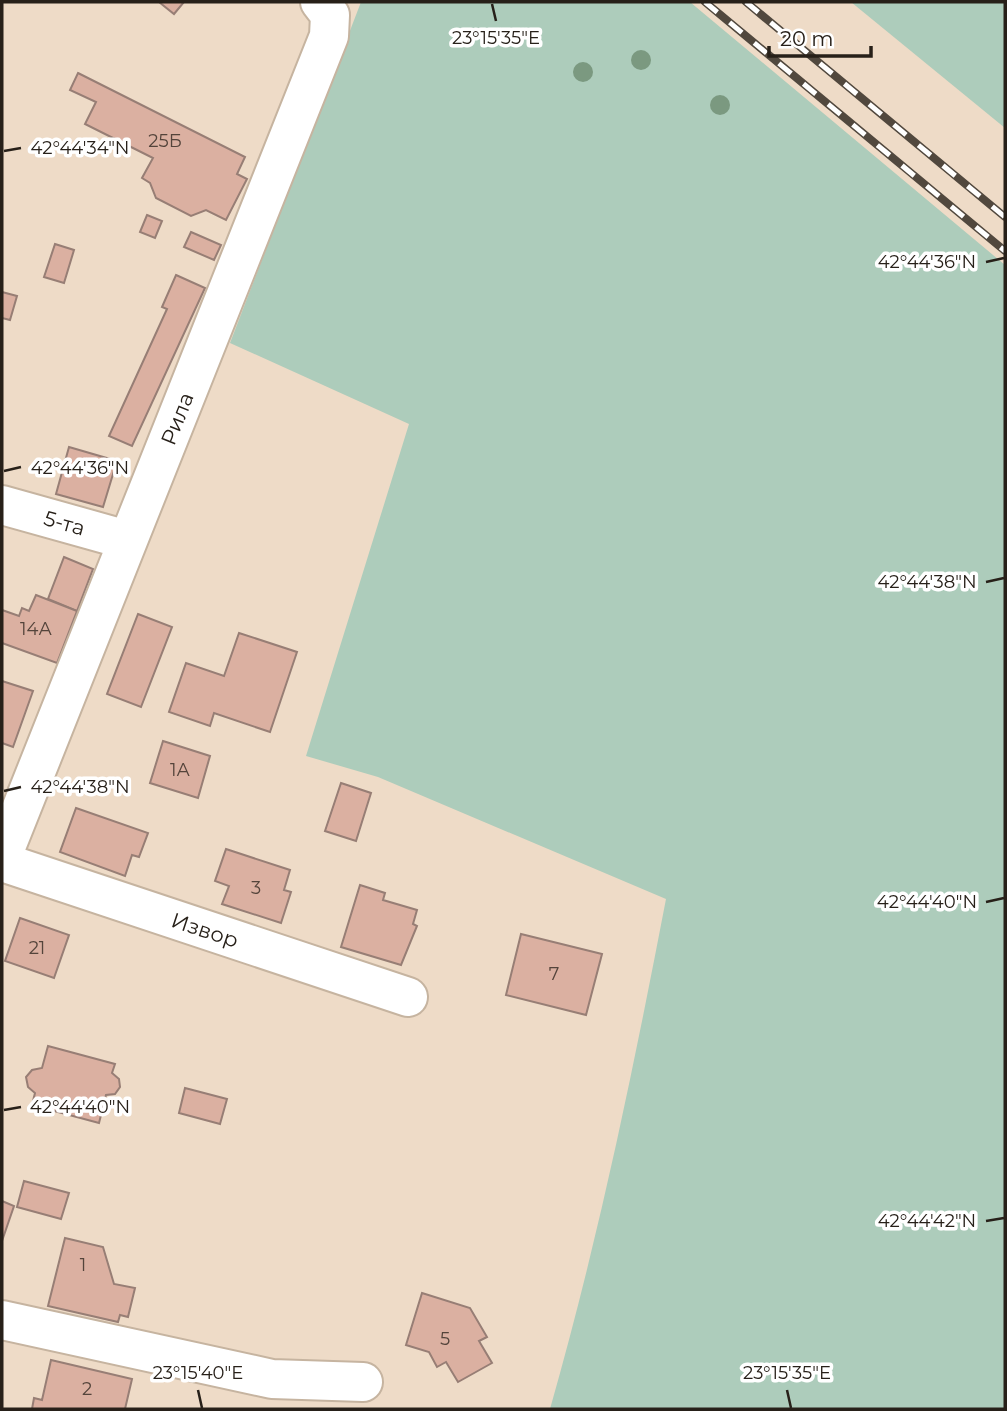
<svg xmlns="http://www.w3.org/2000/svg" width="1007" height="1411" viewBox="0 0 1007 1411" font-family="Montserrat,sans-serif">
<style>
.green{fill:#adccbb}
.building{fill:#dbb0a1;stroke:#977e75;stroke-width:2}
.lines{fill:none;stroke-linecap:round;stroke-linejoin:round}
.street-casing{stroke:#c6b4a0;stroke-width:42}
.street{stroke:#fff;stroke-width:38}
.rail-casing{stroke:#51483e;stroke-width:8}
.rail{stroke:#fff;stroke-width:5;stroke-dasharray:16;stroke-linecap:butt}
.tree{fill:#7b9980}
.ticks{fill:none;stroke:#272019;stroke-width:2.5}
.labels{text-anchor:middle;dominant-baseline:central;stroke-width:7;stroke-linejoin:round;paint-order:stroke}
.number-label{font-size:18px;fill:#54443b}
.street-label{font-size:21px;fill:#272019;stroke:#fff}
.ticks-label{font-size:18px;text-anchor:middle;fill:#272019;stroke:#fff;stroke-width:7;stroke-linejoin:round;paint-order:stroke}
</style>
<rect width="100%" height="100%" fill="#eedbc7"/>
<!-- green -->
<g class="green">
<path d="M361 2H690L1005 265V1409H550C598 1241 633 1071 666 899L378 777 306 756 409 424 230 343Z"/>
<polygon points="851,2 1005,2 1005,128"/>
</g>
<!-- building -->
<g class="building">
<polygon points="159,2 184,2 174,14"/>
<polygon points="78,73 245,157 237,174 247,179 226,220 206,210 191,216 156,198 150,183 142,178 153,158 85,124 96,102 70,90"/>
<polygon points="147,215 162,221 155,238 140,232"/>
<polygon points="191,232 221,245 214,260 184,247"/>
<polygon points="55,244 74,250 64,283 44,277"/>
<polygon points="176,275 205,288 132,446 109,436 167,309 162,307"/>
<polygon points="2,292 17,296 10,320 2,318"/>
<polygon points="69,447 117,461 103,507 56,494"/>
<polygon points="64,557 93,569 77,611 48,599"/>
<polygon points="36,595 77,611 57,663 2,643 2,610 19,616 22,608 29,611"/>
<polygon points="138,614 172,627 141,707 107,694"/>
<polygon points="239,633 297,652 270,732 214,713 210,726 169,712 186,663 224,676"/>
<polygon points="2,681 33,691 13,747 2,743"/>
<polygon points="163,741 210,756 198,798 150,783"/>
<polygon points="341,783 371,793 356,841 325,831"/>
<polygon points="76,808 148,833 139,857 132,855 125,876 60,852"/>
<polygon points="226,849 290,870 284,890 291,892 281,923 222,904 229,886 215,881"/>
<polygon points="360,885 385,893 383,900 417,910 413,924 417,926 401,965 341,947"/>
<polygon points="20,918 69,935 54,978 5,961"/>
<polygon points="521,934 602,954 586,1015 506,995"/>
<polygon points="48,1046 115,1064 112,1073 119,1079 120,1087 115,1094 106,1095 99,1123 32,1105 35,1093 28,1087 26,1077 32,1070 42,1068"/>
<polygon points="185,1088 227,1099 220,1124 179,1113"/>
<polygon points="24,1181 69,1193 61,1219 17,1207"/>
<polygon points="2,1201 14,1206 2,1241"/>
<polygon points="65,1238 103,1247 114,1284 135,1288 128,1317 120,1315 118,1322 48,1306"/>
<polygon points="422,1293 470,1308 487,1337 479,1341 492,1363 458,1382 446,1362 437,1367 429,1352 406,1345"/>
<polygon points="51,1360 132,1379 125,1409 32,1409 34,1398 42,1400"/>
</g>
<g class="lines">
<defs>
<g id="street">
<path id="s1" d="M2 505 127 540"/>
<path id="s2" d="M2 857 329 36 330 15 320 2"/>
<path id="s3" d="M2 862 408 997"/>
<polyline points="2,1320 272,1379 363,1382"/>
</g>
</defs>
<!-- street casing -->
<use href="#street" class="street-casing"/>
<!-- street -->
<use href="#street" class="street"/>
<defs>
<g id="rail">
<polyline points="705,2 1005,251"/>
<polyline points="746,2 1005,217"/>
</g>
</defs>
<!-- rail casing -->
<use href="#rail" class="rail-casing"/>
<!-- rail -->
<use href="#rail" class="rail"/>
</g>
<!-- trees -->
<g class="tree">
<circle cx="641" cy="60" r="10"/>
<circle cx="583" cy="72" r="10"/>
<circle cx="720" cy="105" r="10"/>
</g>
<!-- ticks -->
<path class="ticks" d="M492 4 496 21M4 151 21 148M986 262 1004 258M4 471 21 467M986 582 1004 578M4 791 21 787M986 902 1004 898M4 1110 21 1107M986 1221 1004 1218M198 1390 202 1408M787 1390 791 1408"/>
<g class="labels">
<!-- number labels -->
<g class="number-label">
<text x="165" y="141">25Б</text>
<text x="36" y="629">14А</text>
<text x="180" y="770">1А</text>
<text x="256" y="888">3</text>
<text x="37" y="948">21</text>
<text x="554" y="974">7</text>
<text x="83" y="1265">1</text>
<text x="445" y="1339">5</text>
<text x="87" y="1389">2</text>
</g>
<!-- street labels -->
<g class="street-label">
<text stroke="none"><textPath href="#s2" startOffset="472">Рила</textPath></text>
<text stroke="none"><textPath href="#s1" startOffset="65">5-та</textPath></text>
<text stroke="none"><textPath href="#s3" startOffset="214">Извор</textPath></text>
</g>
</g>
<g class="ticks-label">
<text x="496" y="44">23°15'35"E</text>
<text x="80" y="154">42°44'34"N</text>
<text x="927" y="268">42°44'36"N</text>
<text x="80" y="474">42°44'36"N</text>
<text x="927" y="588">42°44'38"N</text>
<text x="80" y="793">42°44'38"N</text>
<text x="927" y="908">42°44'40"N</text>
<text x="80" y="1113">42°44'40"N</text>
<text x="927" y="1227">42°44'42"N</text>
<text x="198" y="1379">23°15'40"E</text>
<text x="787" y="1379">23°15'35"E</text>
</g>
<!-- border -->
<rect width="1007" height="1411" fill="none" stroke="#272019" stroke-width="7"/>
<!-- scale -->
<path d="M769 46v10h102v-10" fill="none" stroke="#272019" stroke-width="3.5"/>
<text x="780" y="46" font-size="21" fill="#272019" stroke="#ffffff" stroke-width="5" paint-order="stroke">20 m</text>
</svg>
